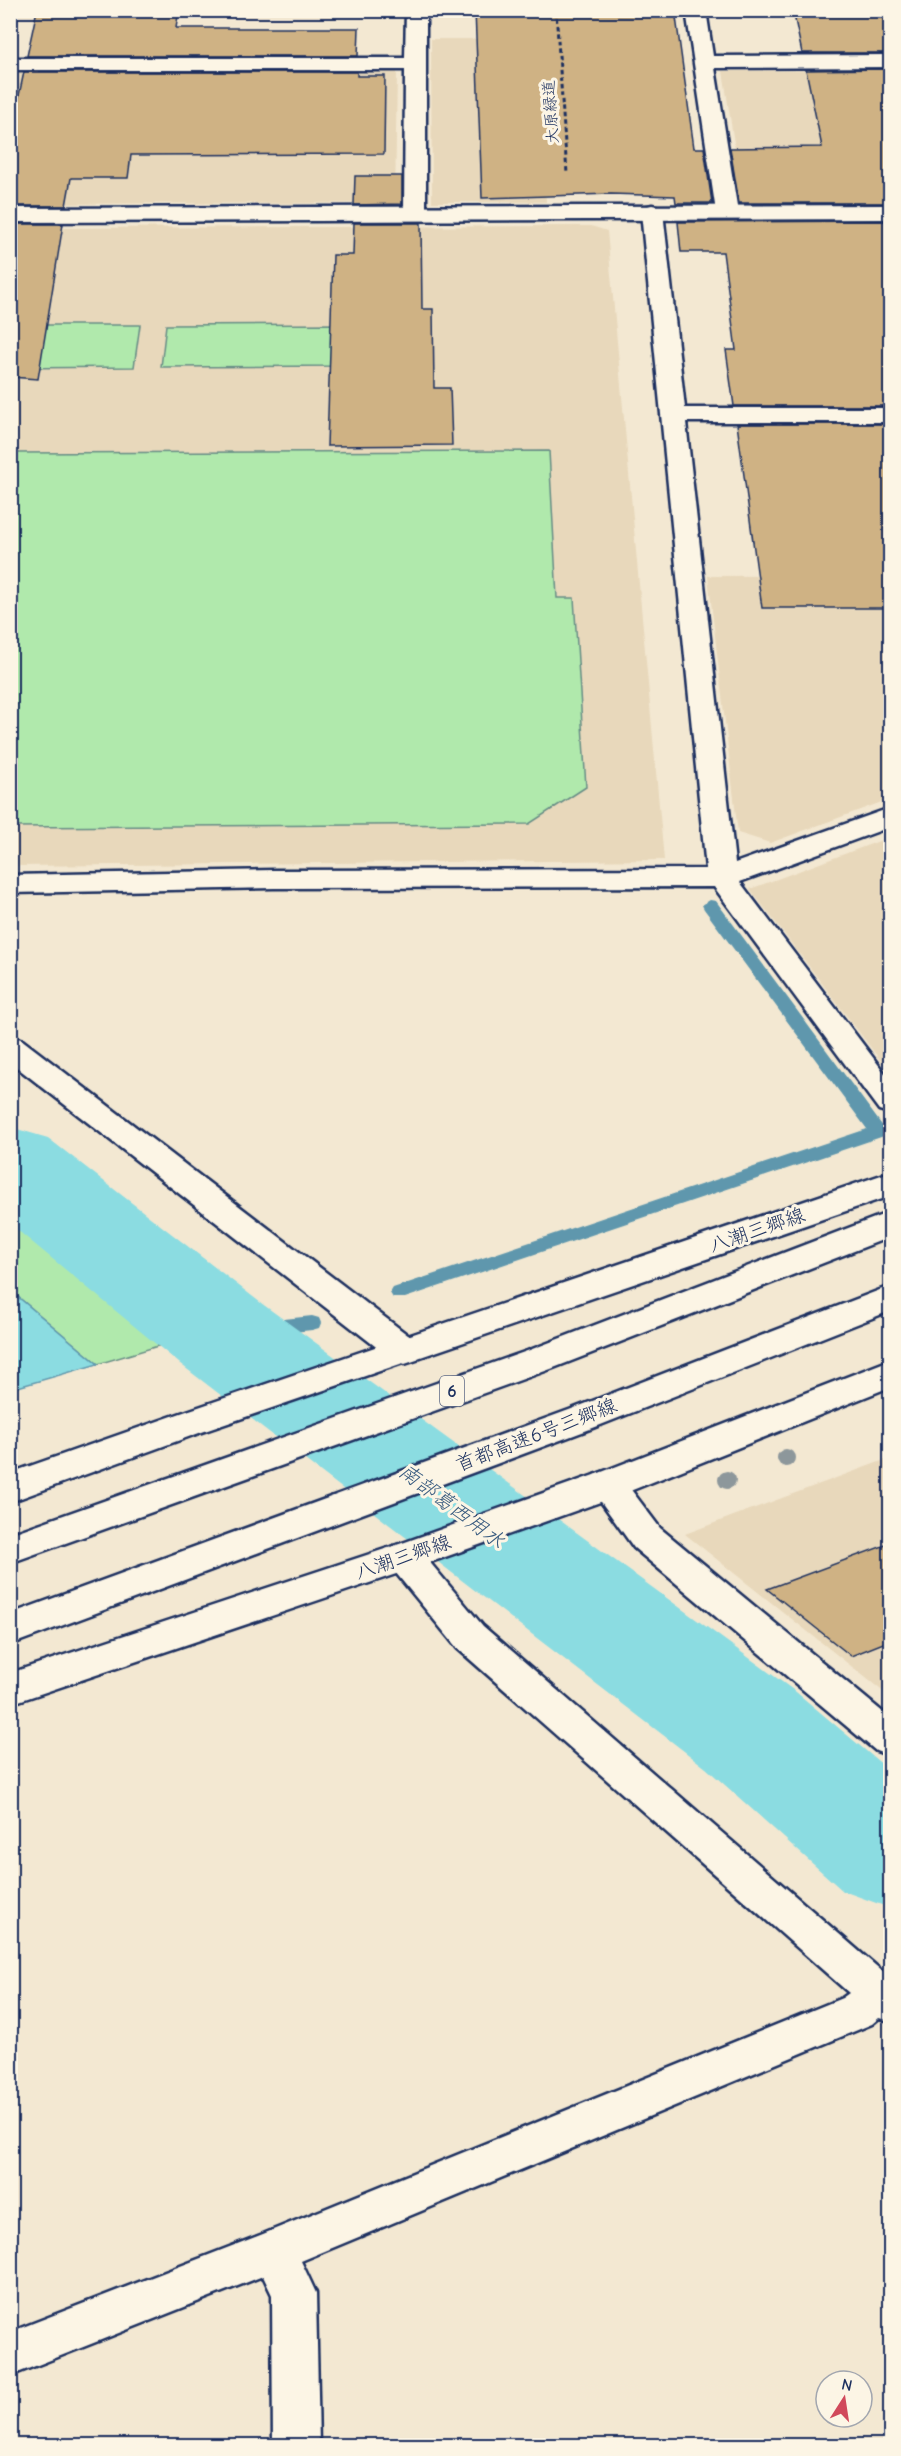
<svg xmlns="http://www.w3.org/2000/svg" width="901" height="2456" viewBox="0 0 901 2456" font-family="'Comic Neue','Klee One',sans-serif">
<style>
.built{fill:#e8d8bb}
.green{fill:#b0e9ac;stroke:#668c85;stroke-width:1.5}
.water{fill:#8bdce1;stroke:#5e97ad;stroke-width:1.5}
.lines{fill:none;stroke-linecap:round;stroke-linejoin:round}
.stream{fill:#5e97ad;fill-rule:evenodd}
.river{fill:#8bdce1;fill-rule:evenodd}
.building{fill:#cfb284;stroke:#1b2f5e;stroke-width:1.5}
.street-casing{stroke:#1b2f5e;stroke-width:5}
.secondary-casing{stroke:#1b2f5e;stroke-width:5}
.highway-casing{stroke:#1b2f5e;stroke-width:5}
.path{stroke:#1b2f5e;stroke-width:3;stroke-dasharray:4.5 3;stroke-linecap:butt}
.street{fill:#fcf5e5;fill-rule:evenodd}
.secondary{fill:#fcf5e5;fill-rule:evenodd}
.highway{fill:#fcf5e5;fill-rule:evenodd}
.tree{fill:#8d979b}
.labels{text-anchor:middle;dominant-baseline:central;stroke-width:6;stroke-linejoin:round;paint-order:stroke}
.far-street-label{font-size:16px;fill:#1b2f5e;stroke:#fcf5e5}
.shield{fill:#fcf5e5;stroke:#5e6a86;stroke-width:1.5}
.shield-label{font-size:18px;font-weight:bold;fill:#1b2f5e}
.street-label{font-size:20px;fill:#1b2f5e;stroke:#fcf5e5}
.water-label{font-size:21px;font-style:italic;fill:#375a7f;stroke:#fcf5e5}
</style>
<rect width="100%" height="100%" fill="#f3e8d2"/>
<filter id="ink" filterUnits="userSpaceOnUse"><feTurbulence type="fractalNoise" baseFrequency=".0167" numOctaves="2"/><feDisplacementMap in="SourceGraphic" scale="12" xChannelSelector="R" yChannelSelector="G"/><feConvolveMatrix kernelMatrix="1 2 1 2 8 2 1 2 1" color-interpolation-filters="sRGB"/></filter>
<g filter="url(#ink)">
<!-- built -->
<g class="built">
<polygon points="431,39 536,39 546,202 432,202"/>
<polygon points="890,70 890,201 743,202 723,71"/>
<polygon points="397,71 395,203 11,204 10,72"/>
<polygon points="591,226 607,231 664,860 11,866 10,228"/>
<polygon points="890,575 890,799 770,843 738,833 708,576"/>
<polygon points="890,837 890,1073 750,889"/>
<polygon points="890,1458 890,1697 685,1534"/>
</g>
<!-- green -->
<g class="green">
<polygon points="348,324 346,366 161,367 166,325"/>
<polygon points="10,325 140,325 134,367 11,368"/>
<polygon points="549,451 557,598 574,598 586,787 529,824 11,827 11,453"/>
<polygon points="10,1199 185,1338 98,1364 11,1291"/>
</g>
<!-- water -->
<polygon class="water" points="11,1291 98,1364 11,1389"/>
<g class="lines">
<!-- stream -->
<g class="stream">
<polygon points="710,900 716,901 884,1128 887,1132 884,1136 405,1298 393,1298 390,1293 393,1288 867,1129 704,909 702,905"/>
<polygon points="312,1316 319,1318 321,1323 319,1328 312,1330 220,1340 213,1338 211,1333 213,1328 220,1326"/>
</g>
<!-- river -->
<polygon class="river" points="10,1127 48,1138 261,1303 796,1692 890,1771 890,1908 843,1891 706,1768 179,1363 10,1224"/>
</g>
<!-- building -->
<g class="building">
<polygon points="37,10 179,10 176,28 359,28 358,56 27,56"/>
<polygon points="475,10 675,10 694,148 704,148 712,203 676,203 675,196 611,194 482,198"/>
<polygon points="793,10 891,10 891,53 802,53"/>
<polygon points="891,69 891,203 739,203 730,148 822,147 806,70"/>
<polygon points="24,72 357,72 357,76 385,76 384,154 131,155 128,178 71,178 66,206 10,206 10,137"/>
<polygon points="355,176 402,176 402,204 354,205"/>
<polygon points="891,221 891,406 734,406 726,350 736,350 723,252 681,252 678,222"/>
<polygon points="354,223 421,223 422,309 433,309 434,388 450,388 452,445 327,446 333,255 353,255"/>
<polygon points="10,224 63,224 38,379 10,377"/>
<polygon points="737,424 891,424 891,608 762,608"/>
<polygon points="891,1543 891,1640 851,1656 767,1589"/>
</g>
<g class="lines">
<defs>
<g id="street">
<polygon points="406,10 426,10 426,213 423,218 407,218 404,213 405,70 10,70 10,58 405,58"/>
<polygon points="686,10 706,10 713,56 890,55 890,67 715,68 738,212 735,217 719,217 716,212"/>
<polygon points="652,205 660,207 663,212 685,408 890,408 890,422 686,422 735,863 890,808 890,827 740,882 890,1080 890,1113 879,1110 714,887 274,888 10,893 10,875 274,870 706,869 641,212 644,207"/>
<polygon points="10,1036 21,1039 417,1342 422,1351 417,1360 405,1364 393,1360 10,1062"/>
<polygon points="607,1471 620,1475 660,1528 890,1718 890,1756 876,1751 634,1548 589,1485 594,1475"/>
<polygon points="404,1543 417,1547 483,1626 890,1978 890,2021 879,2018 872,2024 301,2261 316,2293 319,2446 273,2446 272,2295 263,2276 10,2376 10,2332 263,2234 842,1998 849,1993 457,1648 391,1567 386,1557 391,1547"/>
</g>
<g id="secondary">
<polygon points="890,205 890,219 10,222 10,208"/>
<polygon points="890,1172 890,1196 202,1432 10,1502 10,1473 178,1414"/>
<polygon points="890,1360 890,1387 620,1495 417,1567 10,1704 10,1673 391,1547 594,1475"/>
</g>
<g id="highway">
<polygon points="890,1212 890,1237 551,1369 10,1563 10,1534 527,1351"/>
<polygon points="890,1286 890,1311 593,1428 10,1645 10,1614 569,1410"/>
</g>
</defs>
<!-- street casing -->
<use href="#street" class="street-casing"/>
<!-- secondary casing -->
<use href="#secondary" class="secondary-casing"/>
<!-- highway casing -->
<use href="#highway" class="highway-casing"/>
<!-- path -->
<polyline class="path" points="556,10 567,174"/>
<!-- street -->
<use href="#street" class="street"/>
<!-- secondary -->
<use href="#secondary" class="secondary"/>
<!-- highway -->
<use href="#highway" class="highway"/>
</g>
<!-- trees -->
<g class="tree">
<circle cx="786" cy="1458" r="9"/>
<circle cx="727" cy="1480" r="9"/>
</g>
</g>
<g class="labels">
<!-- far-street labels -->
<g class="far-street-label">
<text transform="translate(551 112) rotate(-94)">大原緑道</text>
</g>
<!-- shield labels -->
<rect class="shield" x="440" y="1376" width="24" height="30" rx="4.5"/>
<g class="shield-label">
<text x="452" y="1391">6</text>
</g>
<!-- street labels -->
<g class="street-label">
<text transform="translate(757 1230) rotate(-19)">八潮三郷線</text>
<text transform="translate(536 1435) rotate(-21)">首都高速6号三郷線</text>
<text transform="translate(403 1557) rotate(-19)">八潮三郷線</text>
</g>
<!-- water labels -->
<g class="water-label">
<text transform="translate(452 1506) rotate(37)">南部葛西用水</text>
</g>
</g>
<!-- margin -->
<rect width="901" height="2456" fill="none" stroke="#fcf5e5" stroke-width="36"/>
<rect x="18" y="18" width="865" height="2420" fill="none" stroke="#1b2f5e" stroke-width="2" filter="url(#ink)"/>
<!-- north arrow -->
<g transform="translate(844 2399) rotate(12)"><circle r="28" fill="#fcf5e5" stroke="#a2a6af" stroke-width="1.5"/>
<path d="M0-4.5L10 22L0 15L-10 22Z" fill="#d1495b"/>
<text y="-9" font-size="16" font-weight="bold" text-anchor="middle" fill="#1b2f5e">N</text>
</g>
</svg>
